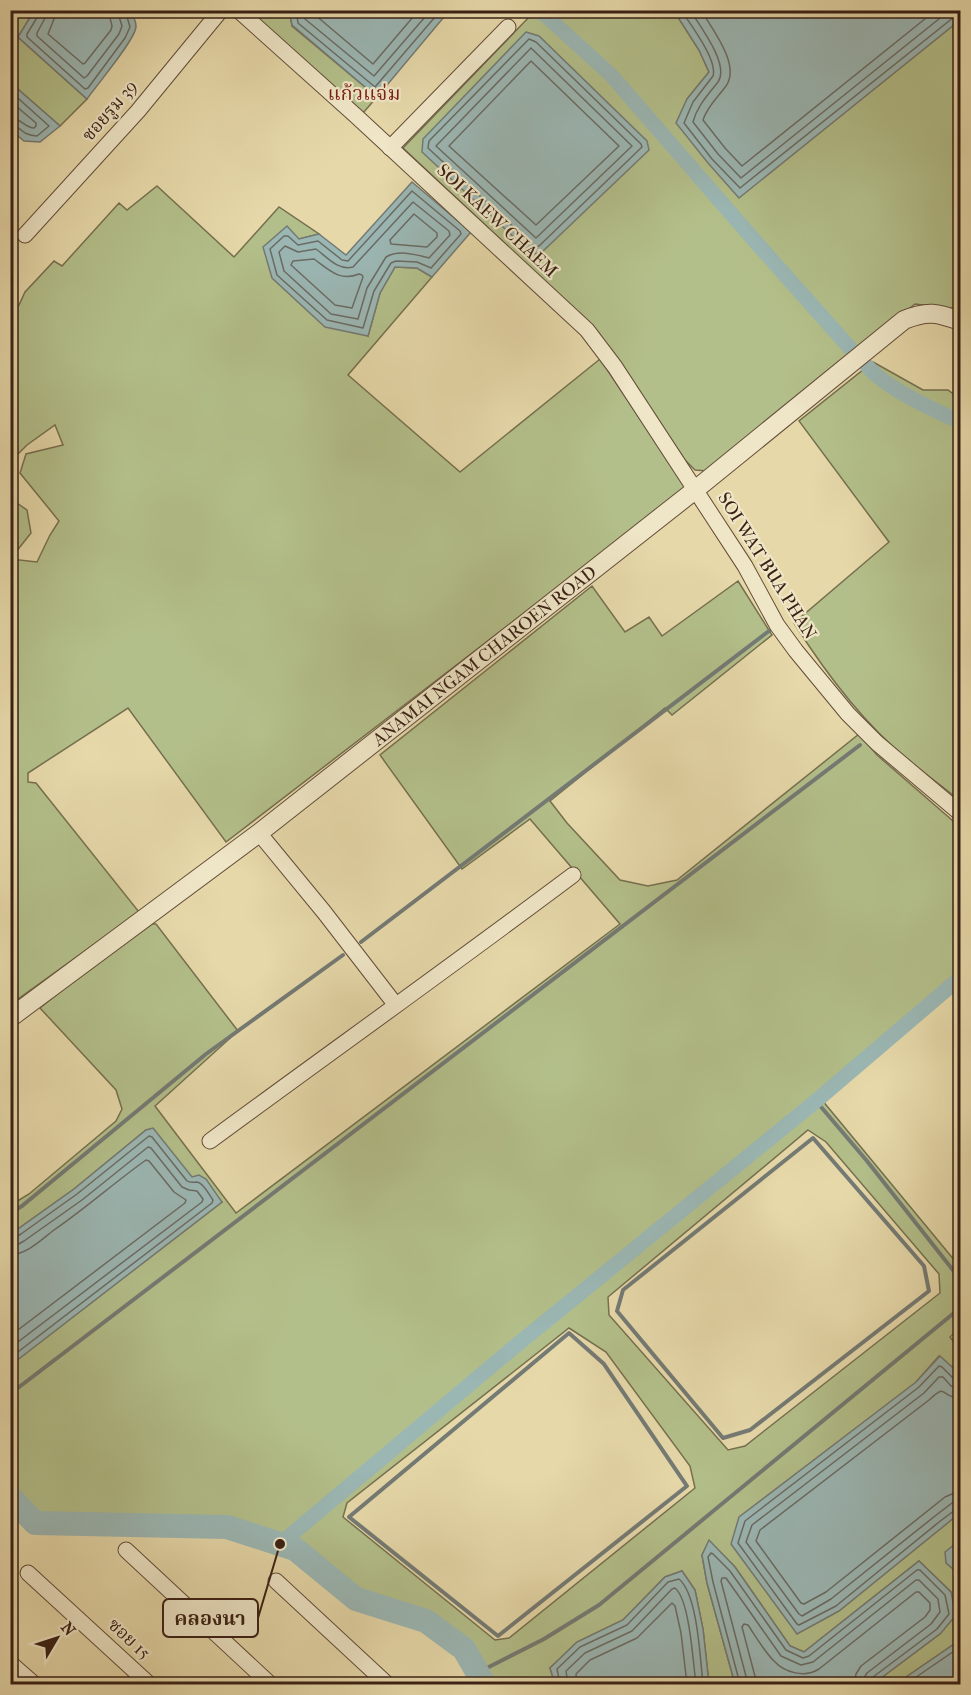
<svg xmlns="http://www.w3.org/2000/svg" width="971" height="1695" viewBox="0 0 971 1695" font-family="'IM FELL French Canon','Noto Serif Thai',serif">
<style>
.green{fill:#b3bf8a;stroke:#766f4f;stroke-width:1.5;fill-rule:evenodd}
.water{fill:#9bb7b4;stroke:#747a74;stroke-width:1.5}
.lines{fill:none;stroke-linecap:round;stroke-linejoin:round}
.shore{stroke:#6a6b64;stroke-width:1.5}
.stream{stroke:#747a74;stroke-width:4}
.canal{stroke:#9bb7b4;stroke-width:15}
.river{stroke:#9bb7b4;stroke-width:24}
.minor-casing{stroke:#644d39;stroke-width:17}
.tertiary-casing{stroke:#644d39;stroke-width:20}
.minor{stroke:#efe6c7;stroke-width:15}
.tertiary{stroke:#efe6c7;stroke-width:18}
.labels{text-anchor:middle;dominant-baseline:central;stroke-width:4.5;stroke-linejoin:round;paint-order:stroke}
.street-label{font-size:18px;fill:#391f14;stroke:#efe6c7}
.neighbourhood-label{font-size:20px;fill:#7a1f14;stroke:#efe6c7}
.leader{fill:none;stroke:#391f14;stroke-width:2}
.callout-dot{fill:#391f14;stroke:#efe6c7;stroke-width:2}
.callout{fill:#efe6c7;stroke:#391f14;stroke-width:2}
.callout-label{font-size:20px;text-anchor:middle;font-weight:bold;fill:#391f14}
</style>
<rect width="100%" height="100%" fill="#e6d8a9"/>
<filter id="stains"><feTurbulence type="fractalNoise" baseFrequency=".00333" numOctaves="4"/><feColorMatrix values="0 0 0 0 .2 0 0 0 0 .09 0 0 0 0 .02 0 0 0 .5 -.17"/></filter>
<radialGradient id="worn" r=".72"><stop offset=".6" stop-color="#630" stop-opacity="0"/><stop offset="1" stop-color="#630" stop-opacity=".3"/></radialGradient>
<!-- green -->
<g class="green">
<polygon points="11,11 34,11 18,37 87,99 60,126 11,83"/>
<polygon points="245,11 292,11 290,14 292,26 377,97 363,113"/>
<polygon points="527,11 674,11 699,50 709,72 687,99 739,197 960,20 960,311 951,308 915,304 707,471 695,470 685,460 611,349 554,290 403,148 532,14"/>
<polygon points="157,186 234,257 279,207 319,234 299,239 368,336 380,293 395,267 417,268 432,277 348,375 460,472 600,359 687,488 226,842 128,708 28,773 28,782 36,783 139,912 11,1004 11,559 37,562 50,535 59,521 20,473 26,454 63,445 55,425 27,445 11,461 11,313 19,305 25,292 54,261 62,266 119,203 127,210"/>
<path d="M873 362 923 390H948L960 399V801C943 786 923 773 906 758 861 721 825 672 794 623L889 542 799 421Z"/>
<polygon points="11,499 27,510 31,533 11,558"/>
<path d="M738 581 772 635 672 715 665 708 550 801 567 823 620 880 648 886 677 880 859 734 877 755 960 827V985L822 1100 960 1267V1328L950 1337 960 1350V1378L952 1367 939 1356 916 1382 943 1526 960 1513V1540L957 1543 958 1573 960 1572V1640L896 1684H873L941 1633 951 1592 919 1561 804 1652 790 1646 735 1567 709 1541 702 1555 707 1583 735 1684H709L703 1629 695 1590 682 1571 665 1577 623 1620 577 1642 550 1668 555 1684H495L493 1678 479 1662 466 1642 420 1612 369 1596 346 1585 301 1546 257 1529 232 1521 68 1516 40 1517 11 1490 10 1365 222 1202 192 1178 152 1129 146 1130 74 1189 11 1234V1205L29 1194 116 1121 122 1109 116 1090 40 1008 83 973 152 924H156L238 1031 155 1106 236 1213 620 924 530 819 462 869 380 755 592 586 625 632 649 617 662 636ZM808 1130 826 1142 939 1274 940 1293 745 1446 728 1450 609 1315 608 1297ZM569 1328 606 1352 690 1466 695 1488 509 1638 495 1640 343 1517 347 1503Z"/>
</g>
<!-- water -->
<g class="water">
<polygon points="292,10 449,10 449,11 377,97 292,25 290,14"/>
<polygon points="960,10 960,20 739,198 708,163 676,123 687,99 709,72 699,50 674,11"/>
<path d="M34 11H129C133 15 136 20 136 27 135 40 96 86 87 99L18 37Z"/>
<polygon points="526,32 539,36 647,141 649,150 541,253 532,254 422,152 423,139"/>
<polygon points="11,83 60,126 40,142 24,141 11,130"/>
<polygon points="412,182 471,232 432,277 417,268 395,267 380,293 368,336 325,327 272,278 263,247 287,226 299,239 319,234 346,255"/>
<polygon points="153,1128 192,1177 199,1175 206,1179 222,1202 11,1365 11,1234 74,1189 146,1130"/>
<polygon points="940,1356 952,1367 960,1378 960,1513 839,1611 797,1634 731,1544 739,1517 916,1382"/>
<polygon points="709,1540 735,1567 790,1646 804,1652 919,1561 951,1592 956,1615 941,1633 873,1684 735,1684 707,1583 702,1555"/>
<polygon points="960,1540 960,1572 958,1573 946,1563 945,1552"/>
<polygon points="682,1571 695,1590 703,1629 709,1684 555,1684 550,1668 577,1642 623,1620 665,1577"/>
<polygon points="960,1640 960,1684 896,1684"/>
</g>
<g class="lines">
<!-- shore -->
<g class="shore">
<polyline points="39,10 38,16 27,34 27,37 85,89 88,88 125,38 130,27 125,10"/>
<polyline points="46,10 45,18 37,33 37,36 84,78 87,76 119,34 122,26 117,10"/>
<polyline points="55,10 54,19 48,34 83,64 85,63 111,30 112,26 108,10"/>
<polyline points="296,10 298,23 375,87 441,10"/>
<polyline points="304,10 305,19 374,76 431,10"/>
<polyline points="313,10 314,14 373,64 419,10"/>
<path d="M681 10C690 24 718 60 713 76L693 102 684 123 712 159 740 188 954 17 960 15"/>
<path d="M690 10C700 26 730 65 718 82 708 95 697 106 693 122L718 154 741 178 950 10"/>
<path d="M701 10C712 29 741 65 726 86 718 97 707 107 703 120L725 148 742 166 936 10"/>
<polygon points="529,39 536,42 641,144 642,147 539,246 535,247 428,148 429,141"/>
<polygon points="531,48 632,146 536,238 436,146"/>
<polygon points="531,61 619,146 536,225 449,146"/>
<path d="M10 91 49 126 37 136C20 135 22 126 10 125"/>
<path d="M10 101 36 123V126L34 128C25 128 21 118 10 118"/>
<polygon points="412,191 460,231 461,234 431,268 417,262 396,261 391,263 374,291 363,328 327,320 277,275 270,249 284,236 288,236 298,245 318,241 342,260 348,261"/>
<path d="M413 202 449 231 450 235 429 258C417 255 399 249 386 257L367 288 358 319 331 314 284 271 279 252 285 246 298 252 316 249C327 257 338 271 353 267Z"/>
<polygon points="414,214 437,233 437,237 427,247 391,244 390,240"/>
<path d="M314 259C329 270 340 282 359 274L362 275 363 277 352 308 335 305 291 265 293 261Z"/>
<path d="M10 1238H14L21 1234 77 1194 149 1136 152 1137 187 1181C190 1183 193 1182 197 1182 204 1183 209 1195 213 1200L212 1203 10 1358"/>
<polyline points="10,1246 17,1245 24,1241 82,1200 148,1147 151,1148 182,1187 189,1190 197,1191 203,1199 202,1202 10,1348"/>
<path d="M10 1255C27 1254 41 1240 54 1230 86 1208 115 1182 146 1160L149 1161 174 1192 186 1200 185 1203 10 1336"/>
<polyline points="960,1381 954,1379 942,1367 939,1366 919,1387 745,1521 738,1543 797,1624 799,1625 836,1606 939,1522 955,1510 960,1509"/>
<polyline points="960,1389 951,1386 943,1377 939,1377 924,1393 752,1525 746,1542 799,1614 802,1616 831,1599 935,1516 952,1503 960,1502"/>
<path d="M960 1398C939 1397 948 1382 929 1400L760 1530 756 1541 801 1603 804 1604 826 1592 945 1497 952 1494 960 1492"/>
<path d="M560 1684 557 1669 580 1647 627 1625 668 1582 679 1579C698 1595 700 1659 703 1684"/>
<path d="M568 1684 566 1671 585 1653 632 1631 672 1589 675 1588C690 1600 693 1664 696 1684"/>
<polyline points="577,1684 576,1674 590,1660 637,1638 672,1603 675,1606 681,1633 687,1684"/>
<polyline points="740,1684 713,1582 708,1557 711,1553 713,1554 730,1571 786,1650 803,1658 809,1656 917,1570 920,1570 945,1595 949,1614 937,1629 873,1677 871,1684"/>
<polyline points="748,1684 721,1581 722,1578 726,1578 781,1656 801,1665 813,1662 916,1580 919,1580 938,1599 940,1612 931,1624 867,1673 864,1678 863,1684"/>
<path d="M757 1684 742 1627 744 1624 748 1625C756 1637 764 1651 774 1661 785 1673 805 1678 819 1669L916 1592H919L930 1603V1610L925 1617 861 1666 856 1674 854 1684"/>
<polyline points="906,1684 960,1647"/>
</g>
<!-- stream -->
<g class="stream">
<polyline points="10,17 16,10"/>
<polyline points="960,221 960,220"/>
<polyline points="361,942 769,631"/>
<polyline points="816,1101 867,1161 960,1279"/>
<polygon points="813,1138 924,1266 929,1291 750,1430 723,1438 617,1311 623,1290"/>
<polyline points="10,1213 22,1206 206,1054 343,955"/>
<polygon points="569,1333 604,1364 687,1486 498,1636 349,1517"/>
<polyline points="10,1394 860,745"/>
<polyline points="477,1673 544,1639 599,1605 960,1308"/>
<polyline points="523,1680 524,1684"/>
</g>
<!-- canal -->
<g class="canal">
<polyline points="536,10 544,14 611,75 747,232 850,348"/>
<path d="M867 366C887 389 932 409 960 422"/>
<polyline points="280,1544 513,1348 816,1101 960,978"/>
</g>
<!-- river -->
<polyline class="river" points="10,1497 35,1523 227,1527 295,1549 356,1599 426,1621 464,1649 484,1684"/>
<defs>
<g id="minor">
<polyline points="238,10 355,115 587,330 615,367 745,566 777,625 796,651 848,714 877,743 960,813"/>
<polyline points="390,148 508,27"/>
<polyline points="25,235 138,111 221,10"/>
<polyline points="259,833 324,912 395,1004"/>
<path d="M210 1141C331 1052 453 965 573 875"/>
<polyline points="126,1550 270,1684"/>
<polyline points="28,1573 149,1684"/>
<polyline points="276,1581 387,1684"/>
<polyline points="10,1663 34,1684"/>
</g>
<g id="tertiary">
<path id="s1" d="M10 1018 259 833 695 490 904 320C928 310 938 313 960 321"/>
</g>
</defs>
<!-- minor casing -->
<use href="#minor" class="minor-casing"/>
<!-- tertiary casing -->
<use href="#tertiary" class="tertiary-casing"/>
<!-- minor -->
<use href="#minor" class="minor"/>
<!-- tertiary -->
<use href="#tertiary" class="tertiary"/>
</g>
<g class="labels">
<!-- street labels -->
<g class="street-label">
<text transform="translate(110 111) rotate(-49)">ซอยรูม 39</text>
<text transform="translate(497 221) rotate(43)">SOI KAEW CHAEM</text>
<text transform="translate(767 566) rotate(58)">SOI WAT BUA PHAN</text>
<text stroke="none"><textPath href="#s1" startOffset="597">ANAMAI NGAM CHAROEN ROAD</textPath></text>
<text transform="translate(129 1639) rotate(43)">ซอย 15</text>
</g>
<!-- neighbourhood labels -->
<g class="neighbourhood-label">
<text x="364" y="93">แก้วแจ่ม</text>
</g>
</g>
<!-- callouts -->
<path class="leader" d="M280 1544L258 1618"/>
<circle class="callout-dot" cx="280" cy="1544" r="6"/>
<rect class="callout" x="163" y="1599" width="95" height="38" rx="6"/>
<g class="callout-label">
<text x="210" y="1625">คลองนา</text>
</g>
<!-- margin -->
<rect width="971" height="1695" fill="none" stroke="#e6d8a9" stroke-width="36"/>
<rect x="12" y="12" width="947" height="1671" fill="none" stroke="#391f14" stroke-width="3"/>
<rect x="18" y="18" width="935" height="1659" fill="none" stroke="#391f14" stroke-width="1.5"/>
<!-- north arrow -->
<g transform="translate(57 1638) rotate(51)" stroke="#efe6c7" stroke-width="4.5" paint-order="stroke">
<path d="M0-4.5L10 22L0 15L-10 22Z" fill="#391f14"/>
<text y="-9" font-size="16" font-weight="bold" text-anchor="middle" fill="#391f14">N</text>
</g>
<rect width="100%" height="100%" filter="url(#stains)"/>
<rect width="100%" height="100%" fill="url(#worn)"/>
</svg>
